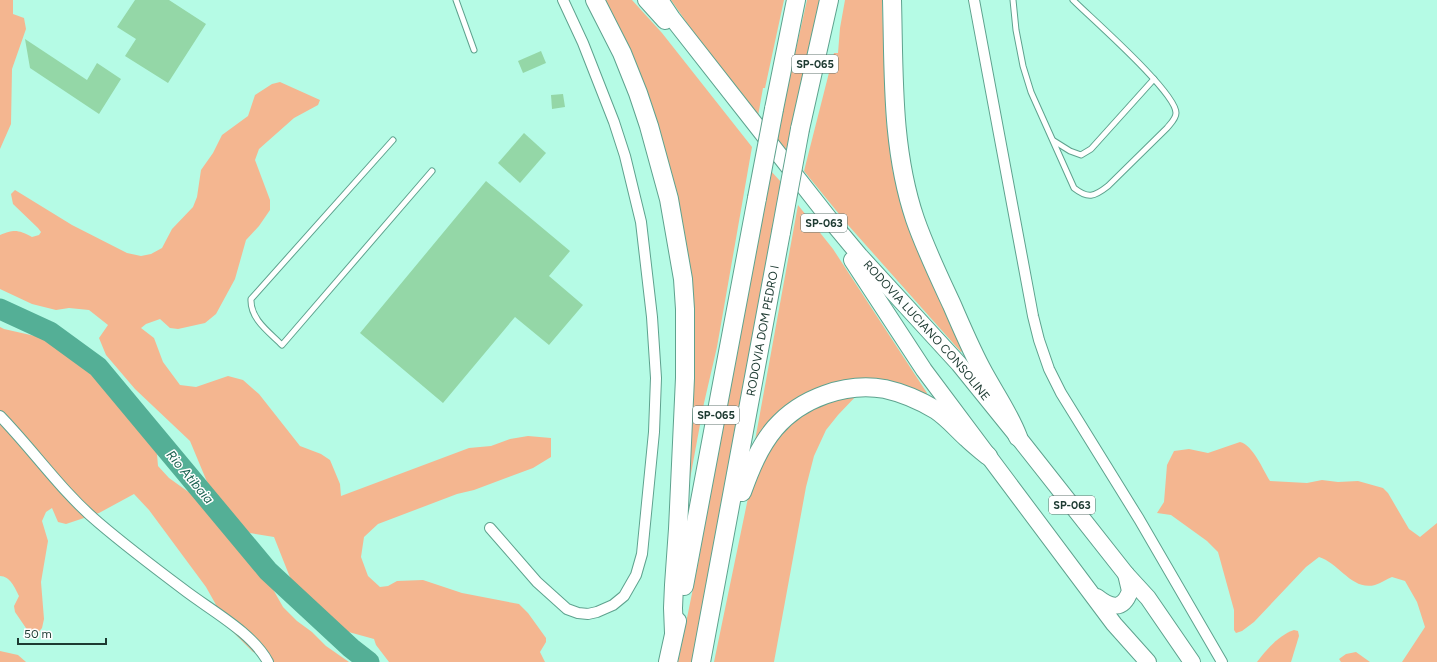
<svg xmlns="http://www.w3.org/2000/svg" width="1437" height="662" viewBox="0 0 1437 662" font-family="Figtree,sans-serif">
<style>
.green{fill:#f4b690}
.lines{fill:none;stroke-linecap:round;stroke-linejoin:round}
.river{stroke:#54af96;stroke-width:21}
.building{fill:#94d7a7}
.service-casing{stroke:#5ea28e;stroke-width:7}
.minor-casing{stroke:#5ea28e;stroke-width:12}
.trunk-casing{stroke:#5ea28e;stroke-width:18}
.motorway-casing{stroke:#5ea28e;stroke-width:20}
.service{stroke:#fff;stroke-width:5}
.minor{stroke:#fff;stroke-width:10}
.trunk{stroke:#fff;stroke-width:16}
.motorway{stroke:#fff;stroke-width:18}
.motorway-bridge-casing{stroke:#5ea28e;stroke-width:20;stroke-linecap:butt}
.motorway-bridge{stroke:#fff;stroke-width:18}
.labels{text-anchor:middle;dominant-baseline:central;stroke-width:3;stroke-linejoin:round;paint-order:stroke}
.shield{fill:#fff;stroke:#61756f;stroke-width:1}
.shield-label{font-size:11px;font-weight:bold;fill:#1d3a31}
.street-label{font-size:12px;fill:#1d3a31;stroke:#fff}
.water-label{font-size:13px;font-style:italic;fill:#1b6351;stroke:#fff}
</style>
<rect width="100%" height="100%" fill="#b5fbe5"/>
<!-- green -->
<g class="green">
<polygon points="0,0 13,0 13,14 24,18 26,29 12,69 11,124 0,149"/>
<polygon points="602,0 632,0 662,33 752,147 717,347 704,403 690,479 687,479 689,284"/>
<polygon points="671,0 784,0 765,88 763,88 758,116 696,36"/>
<polygon points="807,0 823,0 795,123 792,124 786,150 776,138"/>
<polygon points="845,0 882,0 886,119 893,173 897,177 965,349 961,352 848,225 804,171 834,53 838,53 840,28"/>
<path d="M280 82 320 100 318 105 294 118 259 149 255 160 270 200V210L259 226 246 240 235 279 216 314 205 323 178 329 170 328 160 319 146 324 141 328 154 338 163 362 180 385 196 387 228 376 243 380 259 394 300 446 321 454 330 460 340 484 341 496 469 448 491 446 510 439 528 436 551 438V457L533 468 474 490 457 494 378 524 364 537 361 557 368 576 380 587 388 586 397 581 423 580 462 593 519 604 528 613 546 638V642L540 652 545 662H389L376 645 374 639 345 631 342 629 339 631 340 628 312 606 295 590 274 537 250 533 240 525 210 489 190 441 135 389 106 355 99 338 108 325 89 310 69 308 56 310 32 304 0 289V235C15 229 18 230 32 237L39 235 41 232 38 228 13 204 11 194 15 190 72 225 127 253 141 256 151 254 162 248 172 229 193 207 197 197 201 170 213 153 222 135 248 116 255 95 272 84Z"/>
<polygon points="770,170 781,182 766,275 739,410 693,662 678,662 698,564 725,411"/>
<polygon points="798,205 833,249 927,393 926,397 853,384 754,446"/>
<path d="M0 327 4 329 35 336 59 345 73 355 107 385 132 411 157 454 158 466 169 478 204 503 220 516 234 530 267 575 274 591 283 607 297 621 312 632 326 646 349 662H263L260 655 253 652 223 622 215 603 206 587 149 510 134 494 99 513 66 524 58 522 52 508 46 512 42 521 48 541 41 582 44 619 42 628 37 634 28 631 15 612 14 606 19 596C15 588 10 576 0 576Z"/>
<polygon points="858,394 838,415 826,430 814,456 806,487 774,662 714,662 748,498 761,459 794,419 824,402"/>
<path d="M1240 442C1253 445 1263 470 1270 481L1307 483 1322 480 1338 482 1358 481 1383 488 1388 493 1409 529 1420 537 1437 523V662H1402L1425 627 1417 602 1405 581 1392 577C1387 579 1381 583 1375 585 1352 591 1339 563 1319 557L1306 567 1254 622 1242 631 1236 633 1234 630V610L1218 552 1207 541 1171 515 1157 513 1164 502 1167 465 1174 451 1189 449 1208 453Z"/>
<path d="M1294 630 1298 631 1299 636 1291 662H1257C1267 649 1279 635 1294 630Z"/>
<polygon points="0,651 18,655 26,662 0,662"/>
<polygon points="1356,652 1370,662 1341,662 1339,659 1346,654"/>
</g>
<g class="lines">
<!-- river -->
<polyline class="river" points="0,309 50,332 98,367 268,571 351,648 369,662"/>
</g>
<!-- building -->
<g class="building">
<polygon points="135,0 169,0 206,24 168,83 125,56 136,39 117,27"/>
<polygon points="25,39 87,80 97,63 121,79 99,114 30,68"/>
<polygon points="541,51 546,63 523,73 518,61"/>
<polygon points="563,94 565,107 552,109 551,95"/>
<polygon points="524,133 546,153 520,183 498,163"/>
<polygon points="486,181 570,251 549,276 583,305 549,345 515,317 443,403 360,333"/>
</g>
<g class="lines">
<defs>
<g id="service">
<polyline points="456,0 474,50"/>
<path d="M1013 0 1016 30 1023 66 1031 92 1074 188C1088 199 1094 197 1108 186L1167 128C1170 124 1176 119 1176 113 1176 92 1091 18 1073 0"/>
<path d="M393 140 251 299C250 319 269 332 282 345L432 171"/>
<polyline points="1054,141 1070,151 1081,155 1091,149 1154,79"/>
</g>
<g id="minor">
<polyline points="974,0 1033,316 1039,340 1049,369 1061,393 1139,519 1222,662"/>
<path d="M0 416C34 451 62 492 99 523 126 546 155 568 183 589 210 610 252 632 268 662"/>
<polyline points="490,528 537,582 567,609 578,613 588,614 597,612 613,605 624,596 636,575 642,554 654,432 656,378 652,317 641,222 625,156 614,122 583,43 563,0"/>
</g>
<g id="trunk">
<polyline points="646,0 665,21"/>
<path id="s1" d="M660 0 672 18 835 226 860 256 959 364 1018 437 1126 574 1148 598 1192 662"/>
<polyline points="852,260 924,370 1114,624 1148,662"/>
<path d="M1097 597C1111 608 1123 611 1130 591L1126 574"/>
</g>
<g id="motorway">
<polyline points="595,0 622,53 638,93 649,126 669,199 683,279 685,309 685,378 678,529 674,585 673,608 674,633"/>
<path d="M892 0C894 73 891 148 915 219 925 248 939 277 952 305 961 326 970 347 981 368 993 391 1009 413 1018 437"/>
<polyline points="774,109 796,0"/>
<polyline points="800,129 829,0"/>
<path d="M742 492C750 470 759 447 775 428 801 398 846 382 885 389 903 393 921 401 936 410 948 418 957 429 967 438 974 445 981 450 988 456"/>
<polyline points="684,586 757,198"/>
<polyline points="668,662 677,621"/>
<path id="s2" d="M701 662 781 232"/>
</g>
</defs>
<!-- service casing -->
<use href="#service" class="service-casing"/>
<!-- minor casing -->
<use href="#minor" class="minor-casing"/>
<!-- trunk casing -->
<use href="#trunk" class="trunk-casing"/>
<!-- motorway casing -->
<use href="#motorway" class="motorway-casing"/>
<!-- service -->
<use href="#service" class="service"/>
<!-- minor -->
<use href="#minor" class="minor"/>
<!-- trunk -->
<use href="#trunk" class="trunk"/>
<!-- motorway -->
<use href="#motorway" class="motorway"/>
<defs>
<g id="motorway-bridge">
<polyline points="757,198 774,109"/>
<polyline points="781,232 800,129"/>
</g>
</defs>
<!-- motorway-bridge casing -->
<use href="#motorway-bridge" class="motorway-bridge-casing"/>
<!-- motorway-bridge -->
<use href="#motorway-bridge" class="motorway-bridge"/>
</g>
<g class="labels">
<!-- shield labels -->
<g class="shield">
<rect x="792" y="55" width="46" height="18" rx="3"/>
<rect x="801" y="214" width="46" height="18" rx="3"/>
<rect x="693" y="406" width="46" height="18" rx="3"/>
<rect x="1049" y="496" width="46" height="18" rx="3"/>
</g>
<g class="shield-label">
<text x="815" y="64">SP-065</text>
<text x="824" y="223">SP-063</text>
<text x="716" y="415">SP-065</text>
<text x="1072" y="505">SP-063</text>
</g>
<!-- street labels -->
<g class="street-label">
<text stroke="none"><textPath href="#s2" startOffset="337">RODOVIA DOM PEDRO I</textPath></text>
<text stroke="none"><textPath href="#s1" startOffset="425">RODOVIA LUCIANO CONSOLINE</textPath></text>
</g>
<!-- water labels -->
<g class="water-label">
<text transform="translate(190 477) rotate(50)">Rio Atibaia</text>
</g>
</g>
<!-- scale -->
<path d="M18 638v6h88v-6" fill="none" stroke="#1d3a31" stroke-width="2"/>
<text x="24" y="638" font-size="12" fill="#1d3a31" stroke="#ffffff" stroke-width="3" paint-order="stroke">50 m</text>
</svg>
